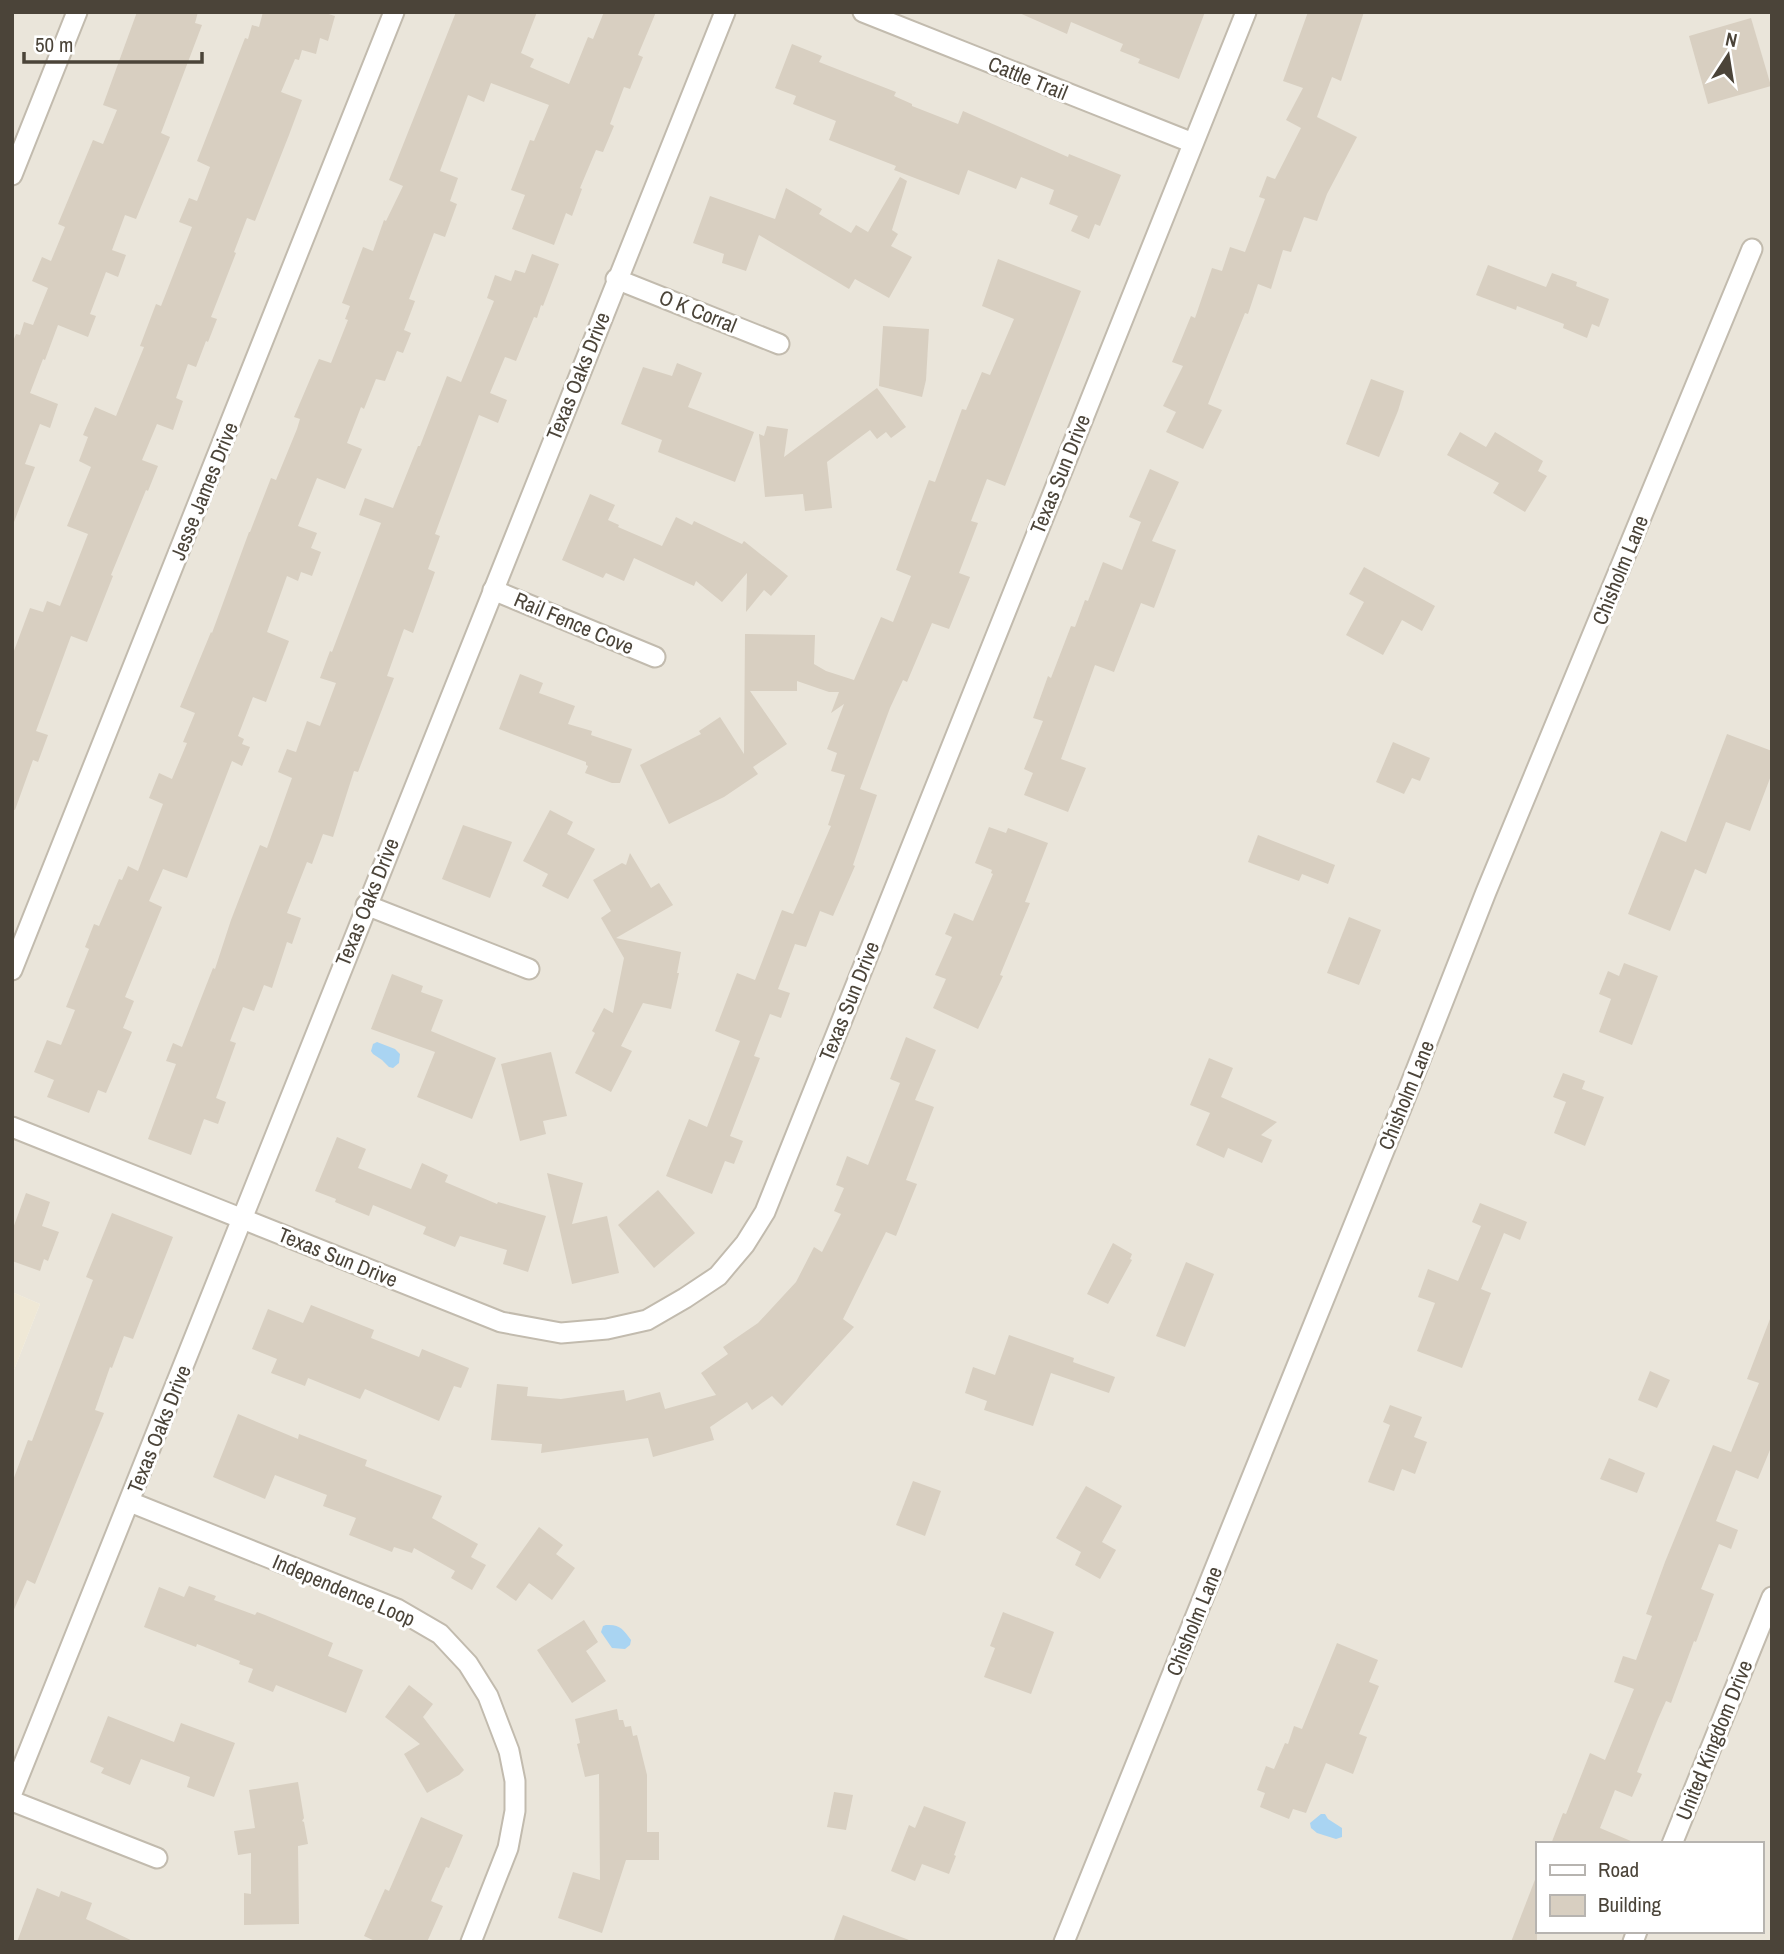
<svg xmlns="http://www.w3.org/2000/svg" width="1784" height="1954" viewBox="0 0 1784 1954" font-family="'Archivo Narrow',sans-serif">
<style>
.residential{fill:#eae5da;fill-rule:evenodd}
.education{fill:#efe8d6}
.water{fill:#a9d4f2}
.building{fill:#d8cfc1}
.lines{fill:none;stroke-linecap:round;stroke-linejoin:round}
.street-casing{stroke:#c2bbae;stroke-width:23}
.street{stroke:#fff;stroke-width:19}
.labels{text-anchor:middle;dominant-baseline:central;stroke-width:6;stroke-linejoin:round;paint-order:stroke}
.street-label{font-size:21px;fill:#4b4439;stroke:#fff}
</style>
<rect width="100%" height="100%" fill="#f6f3ec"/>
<!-- residential -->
<path class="residential" d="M12 12H1772V1942H12V1375L40 1304 12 1292ZM1537 1844H1761V1931H1537Z"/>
<!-- education -->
<polygon class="education" points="12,1292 40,1304 12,1375"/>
<!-- water -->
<g class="water">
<polygon points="377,1042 395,1049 400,1054 399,1063 393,1068 389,1067 382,1060 373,1054 371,1051 373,1044"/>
<path d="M606 1625C620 1624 623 1629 631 1640L630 1645 625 1649 612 1648 601 1632 603 1626Z"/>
<polygon points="1321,1814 1325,1814 1328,1819 1342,1828 1342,1837 1336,1839 1317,1833 1311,1828 1310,1823"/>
</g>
<!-- building -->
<g class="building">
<polygon points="137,12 198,12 195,23 202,25 161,133 170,137 136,219 125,215 112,250 126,255 118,277 106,272 90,314 96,316 88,337 58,325 45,360 43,359 30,393 58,404 50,428 40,424 25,464 35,467 14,522 12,522 12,344 16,334 20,335 24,322 33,325 48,288 32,281 42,257 51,261 65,227 58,224 93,140 103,144 117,110 103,105"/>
<polygon points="263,12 322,12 335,16 328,41 320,38 316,54 302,50 299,60 295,59 281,92 302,100 289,135 255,221 247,218 234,252 236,253 211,317 217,319 208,342 206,341 196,367 188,364 176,398 183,401 173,430 157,424 142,460 158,466 148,491 146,490 111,575 113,576 87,642 71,636 36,731 48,735 38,762 33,760 15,810 12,809 12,656 30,608 43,612 47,601 60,606 88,534 67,526 91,467 79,461 88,437 83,435 95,407 116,416 144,347 140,346 156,304 161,306 192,227 179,222 189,198 197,201 210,167 197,161 245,38 248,39 252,25 259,27"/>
<polygon points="456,12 537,12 521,53 534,59 530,67 569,84 588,37 593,39 604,12 656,12 638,55 643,57 630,89 624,87 610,124 614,126 603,152 596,150 580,188 582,189 572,216 566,213 554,245 512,229 525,195 511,190 530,140 534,141 549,105 491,83 484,102 468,95 440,171 458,178 450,201 457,204 445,237 434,233 409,299 415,301 404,330 411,333 403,353 397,351 385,381 376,379 364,409 361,407 347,443 362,449 345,489 317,478 298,526 317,533 311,548 321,552 312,576 301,572 298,581 287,576 267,632 289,641 266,702 253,697 238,736 244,739 242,744 250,747 242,766 232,761 187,878 163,869 149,901 162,907 125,997 134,1001 123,1028 132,1032 106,1093 98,1090 89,1113 47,1097 54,1080 34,1072 47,1040 61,1045 75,1010 66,1007 89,949 85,947 94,924 99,926 119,879 122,880 128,866 138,871 163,804 149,798 159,773 172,779 187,743 183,742 195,713 180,707 211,632 212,633 249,532 250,532 271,478 276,480 297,429 300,419 294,417 314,370 319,359 331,363 348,320 345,319 350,306 342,303 363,247 373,251 384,220 386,221 403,186 389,180"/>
<polygon points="1017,12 1205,12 1179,79 1138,63 1140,59 1120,51 1123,44 1071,22 1067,34"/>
<polygon points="1308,12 1364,12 1341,81 1332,77 1317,117 1357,137 1327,194 1317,221 1304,217 1291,252 1283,250 1271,289 1258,284 1248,314 1245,313 1208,404 1222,410 1203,449 1166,432 1176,412 1163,406 1183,366 1172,362 1191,316 1195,318 1212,268 1222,271 1230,247 1245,252 1265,199 1259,197 1267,176 1275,179 1301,128 1286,120 1303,88 1283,81"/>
<polygon points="1751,18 1771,86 1708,104 1689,36"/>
<polygon points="792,44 822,56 819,62 896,92 894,96 912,104 912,106 958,124 963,111 1068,157 1069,154 1121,175 1100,226 1095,224 1089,239 1071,231 1078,216 1049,204 1054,190 1021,177 1016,189 968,170 959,195 894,170 896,166 829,140 836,121 793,104 796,96 775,88"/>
<polygon points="900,177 907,181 892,230 898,234 891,246 912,257 889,298 855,279 849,289 759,235 746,271 722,263 724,254 693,243 710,196 775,219 786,188 822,209 819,214 851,233 856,225 868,232"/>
<polygon points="532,254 559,264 543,306 541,305 537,318 534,317 516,361 505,357 490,393 507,400 498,423 479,415 435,534 440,536 428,569 435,572 413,633 404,629 387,676 394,678 358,772 354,771 333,837 323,834 312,864 307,862 287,913 301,918 292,944 287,942 272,988 264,985 254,1011 243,1007 230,1041 236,1043 216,1098 226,1102 218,1124 204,1119 191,1155 148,1139 176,1064 166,1061 173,1043 182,1047 213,968 215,969 231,920 260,845 267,848 292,778 278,772 287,749 296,752 307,721 320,726 336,683 320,678 330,651 332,652 381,523 359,515 365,498 393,508 418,446 420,446 447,376 461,382 494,301 487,298 495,275 511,281 515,270 525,273"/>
<polygon points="998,259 1081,291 1005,486 987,479 971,521 978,523 959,573 970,577 949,629 932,623 907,682 903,680 890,708 860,789 877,795 853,865 855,866 833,916 820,911 806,947 795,944 778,989 790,993 781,1018 770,1014 754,1056 760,1058 730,1136 743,1141 734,1164 725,1161 712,1194 666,1176 689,1119 707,1127 740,1041 715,1031 737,973 755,980 782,910 793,914 831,826 828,825 845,775 831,771 837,753 827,749 844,704 831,713 839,692 829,692 797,681 797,691 750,691 787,744 753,767 758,774 724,797 669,824 640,765 701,734 699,731 720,717 744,754 745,634 815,635 814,664 826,671 854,680 881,617 893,622 911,576 896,570 929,480 935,482 962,409 966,410 982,372 990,375 1014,319 982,306"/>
<polygon points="1488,265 1546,287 1552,273 1577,282 1576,286 1609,299 1599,327 1592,324 1587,338 1563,328 1564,324 1517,306 1516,310 1476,295"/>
<polygon points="883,326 929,329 926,380 922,397 879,386"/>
<polygon points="677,363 702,373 688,407 754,432 735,482 658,452 662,440 621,424 643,367 672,376"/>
<polygon points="1371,379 1404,391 1398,411 1379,457 1346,444"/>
<polygon points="877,388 906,427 891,438 886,432 877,439 870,430 827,462 832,508 805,511 803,494 765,497 759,434 764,436 767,426 788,429 784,457"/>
<polygon points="1460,432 1486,447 1495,432 1543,461 1538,471 1547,476 1525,512 1493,493 1499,483 1447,455"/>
<polygon points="1150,469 1179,482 1152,541 1176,550 1154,608 1141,603 1114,672 1095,665 1061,759 1086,768 1068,812 1024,795 1033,773 1024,769 1043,721 1033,718 1048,676 1051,678 1071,626 1075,627 1085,600 1088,601 1103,562 1122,570 1141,522 1129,517"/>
<polygon points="590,494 615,505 608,520 619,525 618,527 662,546 676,517 692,525 694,521 742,544 744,541 788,576 771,596 764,590 746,612 747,573 722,602 696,581 694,586 634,558 624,581 606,573 603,578 562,560"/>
<polygon points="1364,567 1435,606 1422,631 1402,620 1383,655 1346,635 1364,602 1349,594"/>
<polygon points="520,674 543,683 539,693 575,706 568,724 592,731 591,735 632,749 620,783 612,783 585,773 588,766 586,765 586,762 499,729"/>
<polygon points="1727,734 1772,751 1772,773 1750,831 1726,822 1706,874 1695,869 1670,931 1628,914 1661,831 1686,842"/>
<polygon points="1393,742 1430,758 1420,781 1412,778 1404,794 1376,782"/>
<polygon points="550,810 573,822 567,834 595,849 568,899 542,886 548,874 523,861"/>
<polygon points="463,825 512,842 490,898 442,879"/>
<polygon points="989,827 1006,833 1008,828 1048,843 1025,902 1030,903 1000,975 1003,976 978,1029 933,1008 946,979 935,975 952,937 945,934 954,913 973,921 993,874 991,873 992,870 975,863"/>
<polygon points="1258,835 1335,865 1328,884 1302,874 1299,881 1248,862"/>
<polygon points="630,853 651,888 659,883 673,905 616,938 681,952 677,973 679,973 671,1009 643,1003 621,1046 632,1051 611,1092 575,1073 595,1033 592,1031 604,1008 613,1013 624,958 601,918 611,911 593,880 622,863 626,865"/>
<polygon points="1349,917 1381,930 1359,985 1327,973"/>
<polygon points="1624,963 1658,976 1632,1045 1599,1032 1611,999 1599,994 1608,971 1619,976"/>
<polygon points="392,974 423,986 421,992 443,1000 431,1031 496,1058 472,1119 417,1097 435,1052 371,1029"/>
<polygon points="906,1037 936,1050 915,1100 934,1107 906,1180 917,1184 896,1236 886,1232 843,1319 854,1327 782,1406 772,1396 752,1410 747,1402 710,1427 714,1440 653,1457 648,1438 541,1453 542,1444 491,1440 497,1384 528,1387 527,1396 561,1399 624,1390 626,1401 660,1392 665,1409 716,1395 701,1373 728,1354 723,1347 758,1323 796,1282 814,1247 822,1252 841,1214 834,1211 844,1188 836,1185 847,1156 868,1165 900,1083 890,1079"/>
<polygon points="551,1052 567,1116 543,1121 546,1134 520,1141 501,1064"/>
<polygon points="1209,1058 1233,1068 1221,1097 1277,1122 1261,1135 1272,1140 1262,1163 1228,1148 1224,1158 1196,1145 1210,1113 1190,1105"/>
<polygon points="1563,1073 1585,1081 1582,1089 1604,1097 1585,1146 1554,1133 1566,1102 1553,1097"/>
<polygon points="337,1137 366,1149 358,1168 411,1189 422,1163 448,1175 445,1182 497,1204 498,1202 546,1216 528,1272 503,1264 507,1250 460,1236 455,1247 423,1234 426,1227 373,1205 369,1216 335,1202 336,1199 315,1191"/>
<polygon points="547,1173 583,1183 572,1224 607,1216 619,1273 572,1284"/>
<polygon points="658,1190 695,1233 654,1268 618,1225"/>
<polygon points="26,1193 50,1202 42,1226 59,1232 48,1261 44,1259 40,1271 12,1261 12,1231"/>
<polygon points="1480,1203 1527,1222 1520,1240 1504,1233 1481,1289 1491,1293 1462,1368 1417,1351 1435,1303 1418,1297 1428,1269 1458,1281 1481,1226 1472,1222"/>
<polygon points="112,1213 173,1237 133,1339 124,1336 112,1368 110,1367 95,1410 104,1413 35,1584 27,1580 12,1614 12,1483 28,1440 32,1441 93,1280 86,1277"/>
<polygon points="1113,1243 1132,1254 1130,1259 1132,1260 1108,1304 1087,1294"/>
<polygon points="1186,1262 1214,1274 1185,1347 1156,1336"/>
<polygon points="311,1305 374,1330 371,1338 419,1357 422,1349 469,1368 461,1388 454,1386 439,1421 365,1389 360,1399 308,1378 305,1386 271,1373 277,1359 252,1349 268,1309 303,1323"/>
<polygon points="1770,1319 1772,1319 1772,1445 1758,1479 1736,1470 1716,1521 1738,1530 1731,1549 1719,1544 1701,1589 1714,1594 1696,1642 1694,1641 1671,1703 1666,1701 1658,1719 1637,1772 1642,1774 1632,1797 1615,1790 1600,1828 1638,1844 1551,1844 1563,1813 1566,1814 1590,1753 1605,1760 1634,1689 1614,1682 1623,1656 1636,1660 1652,1616 1646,1614 1665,1562 1713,1445 1731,1452 1759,1383 1747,1379"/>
<polygon points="1009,1335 1074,1358 1073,1362 1115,1377 1109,1393 1051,1373 1033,1426 984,1410 987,1401 965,1393 973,1367 995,1375"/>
<polygon points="1650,1371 1670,1380 1657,1408 1638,1400"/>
<polygon points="1390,1405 1422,1417 1414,1437 1427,1442 1415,1474 1402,1469 1394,1491 1368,1482 1390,1425 1383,1422"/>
<polygon points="238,1414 298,1439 299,1434 367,1460 365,1466 442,1496 432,1518 478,1544 471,1557 486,1565 472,1590 451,1578 455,1571 414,1548 412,1553 394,1547 392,1552 349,1535 356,1518 323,1506 327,1495 275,1475 265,1499 213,1477"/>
<polygon points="1609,1458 1645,1473 1637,1493 1600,1479"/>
<polygon points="913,1481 941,1491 925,1536 896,1525"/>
<polygon points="1086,1486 1122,1506 1102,1542 1116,1550 1100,1579 1075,1565 1081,1552 1056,1538"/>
<polygon points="539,1527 563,1545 556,1554 575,1568 552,1600 529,1583 516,1601 496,1587"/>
<polygon points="189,1586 216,1596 214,1600 255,1615 257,1612 265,1615 333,1643 328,1656 363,1670 346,1713 276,1685 273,1692 248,1682 253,1669 239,1664 240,1661 197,1644 196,1647 144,1627 159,1587 184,1597"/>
<polygon points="1003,1612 1054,1632 1031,1694 984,1677 995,1648 990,1646"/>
<polygon points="584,1620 598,1642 586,1651 606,1681 572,1703 537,1650"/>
<polygon points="1337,1643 1378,1660 1369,1682 1379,1686 1359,1734 1367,1737 1353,1774 1326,1763 1306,1813 1293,1809 1289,1819 1260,1807 1265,1793 1257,1790 1266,1766 1274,1769 1285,1743 1288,1744 1294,1726 1302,1729"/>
<polygon points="409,1685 433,1704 423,1717 464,1770 459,1775 427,1793 404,1754 420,1744 385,1717"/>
<polygon points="617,1709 619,1720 623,1720 625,1727 631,1726 633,1736 637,1735 647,1775 647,1832 659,1832 659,1860 626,1860 602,1933 558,1918 573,1872 600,1880 599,1774 585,1777 577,1744 580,1743 575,1719"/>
<polygon points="108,1716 174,1742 181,1723 235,1743 214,1797 187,1787 190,1777 141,1759 130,1785 101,1773 104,1768 90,1762"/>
<polygon points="298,1782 304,1818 302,1821 304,1822 308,1844 298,1846 299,1924 244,1925 244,1893 251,1894 251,1853 238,1855 234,1831 255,1828 249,1790"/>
<polygon points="834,1792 853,1795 846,1830 827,1827"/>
<polygon points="924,1806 966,1822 954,1855 956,1856 949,1874 922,1864 915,1881 891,1871 909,1825 915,1828"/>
<polygon points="421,1817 463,1835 449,1868 446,1867 431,1901 443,1906 427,1942 377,1942 364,1936 385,1889 389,1891"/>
<polygon points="1536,1877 1537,1877 1537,1942 1511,1942"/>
<polygon points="37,1888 59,1897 61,1891 92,1903 86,1919 135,1942 17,1942"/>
<polygon points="843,1915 909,1940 909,1942 833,1942"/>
</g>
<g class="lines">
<defs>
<g id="street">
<polyline points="863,12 1193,143"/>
<polyline points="12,175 77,12"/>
<polyline points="616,279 779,344"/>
<polyline points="493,590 655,657"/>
<polyline points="366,905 529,969"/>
<polyline points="12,970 394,12"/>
<polyline points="12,1127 501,1322 561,1333 607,1329 647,1320 685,1298 718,1276 745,1244 765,1212 1246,12"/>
<polyline points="130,1502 397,1609 440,1634 468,1664 488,1696 509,1751 515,1781 515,1811 508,1848 471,1942"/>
<path d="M12 1793C251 1200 484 605 725 12"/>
<polyline points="12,1801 157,1858"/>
<polyline points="1672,1844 1772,1597"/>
<polyline points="1064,1942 1402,1106 1486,892 1752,249"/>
<polyline points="1633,1942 1637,1931"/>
</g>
</defs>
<!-- street casing -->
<use href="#street" class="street-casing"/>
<!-- street -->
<use href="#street" class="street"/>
</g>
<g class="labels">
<!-- street labels -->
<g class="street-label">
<text transform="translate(1028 78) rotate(22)">Cattle Trail</text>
<text transform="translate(698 311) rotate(22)">O K Corral</text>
<text transform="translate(578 376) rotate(-68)">Texas Oaks Drive</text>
<text transform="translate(1060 474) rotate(-68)">Texas Sun Drive</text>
<text transform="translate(204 491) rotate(-68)">Jesse James Drive</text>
<text transform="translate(1620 570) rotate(-68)">Chisholm Lane</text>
<text transform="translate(574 623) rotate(23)">Rail Fence Cove</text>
<text transform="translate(367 902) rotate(-68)">Texas Oaks Drive</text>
<text transform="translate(849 1001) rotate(-68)">Texas Sun Drive</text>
<text transform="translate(1406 1095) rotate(-68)">Chisholm Lane</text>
<text transform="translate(338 1257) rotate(22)">Texas Sun Drive</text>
<text transform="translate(159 1429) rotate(-68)">Texas Oaks Drive</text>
<text transform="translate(344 1590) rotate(23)">Independence Loop</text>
<text transform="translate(1194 1621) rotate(-68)">Chisholm Lane</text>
<text transform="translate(1714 1740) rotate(-68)">United Kingdom Drive</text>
</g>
</g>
<!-- border -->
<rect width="1784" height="1954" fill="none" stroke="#4b4439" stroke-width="28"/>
<!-- legend -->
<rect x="1536" y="1842" width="228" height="91" fill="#ffffff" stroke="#b7b4b0" stroke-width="2"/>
<rect x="1550" y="1865" width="35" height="10" fill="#ffffff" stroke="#b7b4b0" stroke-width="2"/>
<text x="1598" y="1877" font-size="21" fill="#4b4439">Road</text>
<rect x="1550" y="1895" width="35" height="21" fill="#d8cfc1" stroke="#b7b4b0" stroke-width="2"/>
<text x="1598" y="1912" font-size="21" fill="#4b4439">Building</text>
<!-- north arrow -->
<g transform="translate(1728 56) rotate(12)" stroke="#ffffff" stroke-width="5" paint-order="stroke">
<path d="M0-5L12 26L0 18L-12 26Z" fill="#4b4439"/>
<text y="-10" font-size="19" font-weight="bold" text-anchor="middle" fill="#4b4439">N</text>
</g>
<!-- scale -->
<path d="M24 52v10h178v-10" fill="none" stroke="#4b4439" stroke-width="3.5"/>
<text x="35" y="52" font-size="21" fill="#4b4439" stroke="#ffffff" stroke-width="5" paint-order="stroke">50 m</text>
</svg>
